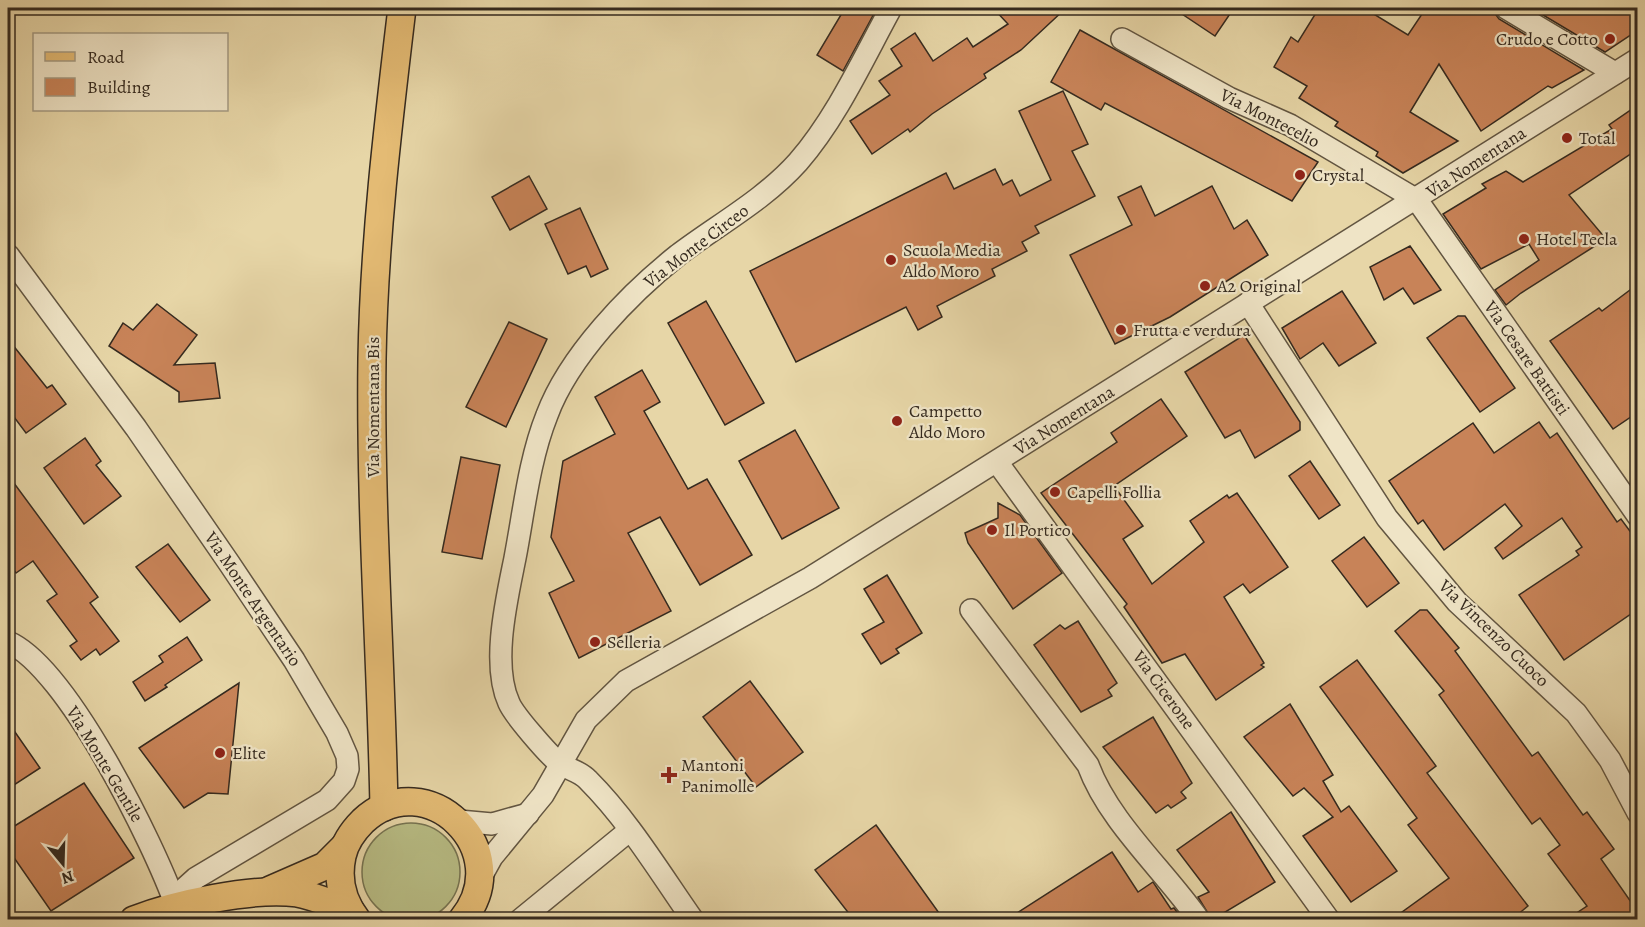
<svg xmlns="http://www.w3.org/2000/svg" width="1645" height="927" viewBox="0 0 1645 927" font-family="Alegreya,serif">
<style>
.green{fill:#b8bd85;stroke:#767452;stroke-width:1.5}
.building{fill:#c88358;stroke:#352a1f;stroke-width:1.5}
.lines{fill:none;stroke-linecap:round;stroke-linejoin:round}
.minor-casing{stroke:#625541;stroke-width:24}
.major-casing{stroke:#352a1f;stroke-width:30}
.minor{stroke:#efe4c6;stroke-width:21}
.major{stroke:#e4bb74;stroke-width:27}
.poi-dot{fill:#8f2418;stroke:#efe4c6;stroke-width:2}
.labels{text-anchor:middle;dominant-baseline:central;stroke-width:4.5;stroke-linejoin:round;paint-order:stroke}
.poi-label{font-size:18px;fill:#352a1f;stroke:#efe4c6;text-anchor:start}
.street-label{font-size:18px;fill:#352a1f;stroke:#efe4c6}
</style>
<rect width="100%" height="100%" fill="#e7d6a7"/>
<filter id="stains"><feTurbulence type="fractalNoise" baseFrequency=".00333" numOctaves="4"/><feColorMatrix values="0 0 0 0 .2 0 0 0 0 .09 0 0 0 0 .02 0 0 0 .5 -.17"/></filter>
<radialGradient id="worn" r=".72"><stop offset=".6" stop-color="#630" stop-opacity="0"/><stop offset="1" stop-color="#630" stop-opacity=".3"/></radialGradient>
<!-- green -->
<circle class="green" cx="411" cy="872" r="49"/>
<!-- building -->
<g class="building">
<polygon points="845,8 877,8 843,71 817,55"/>
<polygon points="993,8 1066,8 1021,50 984,74 986,78 932,114 910,132 908,129 872,154 850,121 890,95 879,81 902,66 891,49 915,33 933,61 967,38 973,47 1008,24"/>
<polygon points="1173,8 1234,8 1215,36"/>
<polygon points="1319,8 1364,8 1408,35 1426,8 1491,8 1499,19 1584,70 1552,88 1548,86 1481,131 1439,64 1410,112 1458,141 1403,173 1376,156 1378,152 1335,126 1338,122 1299,98 1307,86 1274,67 1291,37 1298,42"/>
<polygon points="1541,8 1638,8 1638,30 1605,52 1538,12"/>
<polygon points="1080,30 1318,162 1292,201 1105,103 1101,110 1051,82"/>
<polygon points="1063,91 1088,144 1072,151 1095,196 1035,226 1039,233 1022,242 1027,251 992,269 995,276 937,306 942,317 918,330 906,307 796,362 750,271 946,173 954,189 995,169 1003,185 1012,180 1020,196 1051,180 1019,111"/>
<polygon points="1638,105 1638,149 1569,195 1606,239 1521,293 1506,305 1495,290 1539,260 1529,244 1481,269 1443,214 1486,188 1482,184 1506,171 1523,182 1612,129 1609,125"/>
<polygon points="529,176 547,209 510,230 492,197"/>
<polygon points="1141,186 1155,216 1212,186 1234,229 1247,220 1268,255 1170,317 1115,344 1070,255 1132,225 1118,197"/>
<polygon points="580,208 608,269 591,277 586,266 568,274 545,224"/>
<polygon points="1410,246 1441,290 1414,304 1403,288 1384,300 1370,267"/>
<polygon points="1630,290 1638,300 1638,412 1613,429 1550,341 1599,308 1602,311"/>
<polygon points="1342,291 1376,343 1339,366 1323,343 1300,359 1282,328"/>
<polygon points="706,301 764,403 725,425 668,323"/>
<polygon points="157,304 197,335 174,365 215,363 220,398 179,402 179,392 109,346 123,323 133,330"/>
<polygon points="1458,316 1465,316 1515,388 1480,412 1427,338"/>
<polygon points="509,322 547,339 506,427 466,407"/>
<polygon points="1244,335 1300,422 1300,430 1255,458 1240,430 1225,438 1185,372"/>
<polygon points="8,339 47,388 52,385 66,404 26,433 8,409"/>
<polygon points="642,370 660,402 644,411 688,489 707,479 752,555 700,585 660,517 628,533 671,611 579,658 549,593 574,581 551,537 563,461 615,434 595,397"/>
<polygon points="1161,399 1187,436 1114,486 1143,526 1123,539 1152,584 1204,542 1190,521 1227,495 1229,498 1237,493 1288,567 1250,593 1243,584 1224,597 1264,663 1261,665 1264,667 1216,700 1185,654 1162,663 1124,607 1127,604 1041,493 1117,442 1111,433"/>
<polygon points="1539,422 1550,438 1557,433 1617,522 1621,519 1638,542 1638,609 1564,660 1519,595 1579,555 1576,551 1582,547 1562,518 1503,559 1495,548 1522,526 1505,504 1444,550 1423,520 1418,524 1389,481 1473,423 1494,453"/>
<polygon points="795,430 839,508 782,539 739,461"/>
<polygon points="85,438 101,461 96,465 121,496 84,524 44,468"/>
<polygon points="461,457 500,465 482,559 442,552"/>
<polygon points="1310,461 1340,505 1319,519 1289,476"/>
<polygon points="8,475 98,597 90,603 119,641 100,655 96,649 81,660 70,646 77,641 47,601 57,594 33,561 16,573 8,562"/>
<polygon points="998,503 1020,515 1062,573 1013,609 968,543 965,533 998,518"/>
<polygon points="1364,537 1399,583 1367,607 1332,561"/>
<polygon points="168,544 210,600 180,622 136,567"/>
<polygon points="887,575 922,633 896,649 899,653 881,664 862,634 884,622 864,589"/>
<polygon points="1420,610 1427,610 1459,648 1455,651 1532,756 1538,752 1583,815 1587,812 1614,849 1601,859 1638,912 1638,920 1566,920 1587,906 1548,854 1560,845 1540,818 1532,824 1439,695 1444,691 1395,631"/>
<polygon points="1078,621 1117,683 1108,690 1112,696 1081,712 1034,645 1060,625 1065,629"/>
<polygon points="187,637 202,660 165,685 167,687 145,701 133,682 163,662 159,656"/>
<polygon points="1357,660 1436,766 1427,773 1528,906 1511,920 1391,920 1449,878 1408,825 1417,818 1320,687"/>
<polygon points="750,681 803,752 756,787 703,717"/>
<polygon points="239,683 228,794 208,793 184,808 139,748"/>
<polygon points="1290,704 1333,775 1323,781 1341,812 1349,806 1397,871 1351,902 1303,836 1333,817 1304,788 1293,796 1244,737"/>
<polygon points="1153,717 1192,783 1181,792 1186,798 1171,808 1168,805 1156,813 1103,747"/>
<polygon points="8,722 40,768 14,785 8,775"/>
<polygon points="84,783 134,858 51,911 8,849 8,830"/>
<polygon points="1231,812 1275,882 1212,920 1198,897 1209,892 1177,850"/>
<polygon points="876,825 944,920 854,920 815,870"/>
<polygon points="1112,852 1138,892 1153,882 1171,909 1174,908 1183,920 1006,920"/>
</g>
<g class="lines">
<defs>
<g id="minor">
<polyline points="1506,8 1615,73"/>
<polyline points="1122,39 1229,98 1290,125 1417,200 1638,516"/>
<polyline points="8,255 136,428 229,563 294,660 337,733 347,756 348,769 344,781 327,800 196,878 186,887 176,906"/>
<polyline points="1248,303 1387,518 1457,602 1576,713 1610,760 1638,813"/>
<polyline points="997,462 1329,920"/>
<path d="M971 610 1088 765C1109 822 1164 870 1199 920"/>
<path d="M8 642C67 667 154 844 176 906"/>
<polyline points="459,821 492,824 528,814"/>
<polyline points="481,877 492,857 543,795 586,720 626,681 810,578 1638,59"/>
<polyline points="520,920 630,830"/>
<path d="M693 920C660 873 629 821 588 780 580 771 569 770 559 763 548 754 514 715 509 703 491 664 507 598 515 558 524 511 529 460 547 415 569 356 629 294 678 255 719 224 764 200 798 162 837 117 863 59 891 8"/>
</g>
<g id="major">
<path d="M384 807C381 658 370 508 372 359 374 241 388 125 402 8"/>
<polyline points="270,890 325,866 344,847"/>
<path d="M134 920C175 904 254 887 297 893 315 896 333 905 350 910"/>
<path d="M357 920C342 901 337 879 342 856 345 842 353 831 363 821 426 762 519 851 462 920"/>
</g>
</defs>
<!-- minor casing -->
<use href="#minor" class="minor-casing"/>
<!-- major casing -->
<use href="#major" class="major-casing"/>
<!-- minor -->
<use href="#minor" class="minor"/>
<!-- major -->
<use href="#major" class="major"/>
</g>
<!-- markers -->
<g class="poi-dot">
<circle cx="1610" cy="39" r="6"/>
<circle cx="1567" cy="138" r="6"/>
<circle cx="1300" cy="175" r="6"/>
<circle cx="1524" cy="239" r="6"/>
<circle cx="891" cy="260" r="6"/>
<circle cx="1205" cy="286" r="6"/>
<circle cx="1121" cy="330" r="6"/>
<circle cx="897" cy="421" r="6"/>
<circle cx="1055" cy="492" r="6"/>
<circle cx="992" cy="530" r="6"/>
<circle cx="595" cy="642" r="6"/>
<circle cx="220" cy="753" r="6"/>
<path d="M666 766h6v6h6v6h-6v6h-6v-6h-6v-6h6z"/>
</g>
<g class="labels">
<!-- poi labels -->
<g class="poi-label">
<text x="1598" y="39" text-anchor="end">Crudo e Cotto</text>
<text x="1579" y="138">Total</text>
<text x="1312" y="175">Crystal</text>
<text x="1536" y="239">Hotel Tecla</text>
<text x="903" y="250">Scuola Media<tspan x="903" dy="21">Aldo Moro</tspan></text>
<text x="1217" y="286">A2 Original</text>
<text x="1133" y="330">Frutta e verdura</text>
<text x="909" y="411">Campetto<tspan x="909" dy="21">Aldo Moro</tspan></text>
<text x="1067" y="492">Capelli Follia</text>
<text x="1004" y="530">Il Portico</text>
<text x="607" y="642">Selleria</text>
<text x="232" y="753">Elite</text>
<text x="681" y="765">Mantoni<tspan x="681" dy="21">Panimolle</tspan></text>
</g>
<!-- street labels -->
<g class="street-label">
<text transform="translate(1270 118) rotate(27)">Via Montecelio</text>
<text transform="translate(1476 162) rotate(-33)">Via Nomentana</text>
<text transform="translate(696 246) rotate(-37)">Via Monte Circeo</text>
<text transform="translate(1527 358) rotate(55)">Via Cesare Battisti</text>
<text transform="translate(373 407) rotate(-90)">Via Nomentana Bis</text>
<text transform="translate(1064 420) rotate(-32)">Via Nomentana</text>
<text transform="translate(253 599) rotate(56)">Via Monte Argentario</text>
<text transform="translate(1494 633) rotate(44)">Via Vincenzo Cuoco</text>
<text transform="translate(1164 690) rotate(54)">Via Cicerone</text>
<text transform="translate(105 764) rotate(59)">Via Monte Gentile</text>
</g>
</g>
<!-- margin -->
<rect width="1645" height="927" fill="none" stroke="#e7d6a7" stroke-width="30"/>
<rect x="9" y="9" width="1627" height="909" fill="none" stroke="#352a1f" stroke-width="3"/>
<rect x="15" y="15" width="1615" height="897" fill="none" stroke="#352a1f" stroke-width="1.5"/>
<!-- legend -->
<rect x="33" y="33" width="195" height="78" fill="#efe4c6" stroke="#a59a83" stroke-width="1.5"/>
<rect x="45" y="52" width="30" height="9" fill="#e4bb74" stroke="#a59a83" stroke-width="1.5"/>
<text x="87" y="63" font-size="18" fill="#352a1f">Road</text>
<rect x="45" y="78" width="30" height="18" fill="#c88358" stroke="#a59a83" stroke-width="1.5"/>
<text x="87" y="93" font-size="18" fill="#352a1f">Building</text>
<!-- north arrow -->
<g transform="translate(63 864) rotate(161)" stroke="#efe4c6" stroke-width="4.5" paint-order="stroke">
<path d="M0-4.5L10 22L0 15L-10 22Z" fill="#352a1f"/>
<text y="-9" font-size="16" font-weight="bold" text-anchor="middle" fill="#352a1f">N</text>
</g>
<rect width="100%" height="100%" filter="url(#stains)"/>
<rect width="100%" height="100%" fill="url(#worn)"/>
</svg>
